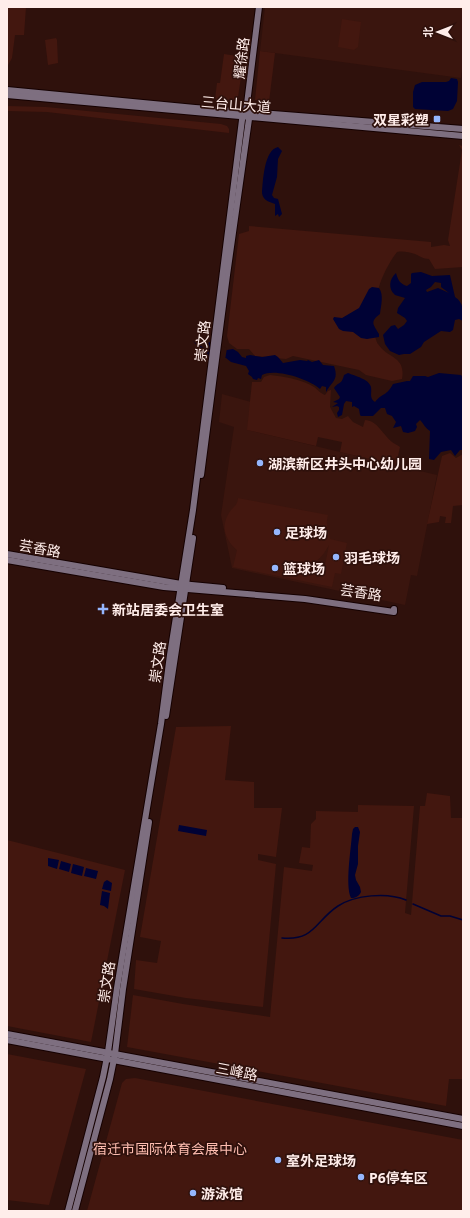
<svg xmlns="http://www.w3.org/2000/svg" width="470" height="1218" viewBox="0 0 470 1218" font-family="'Noto Sans','Noto Sans SC',sans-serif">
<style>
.built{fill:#3a150e}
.green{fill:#43170f;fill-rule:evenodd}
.water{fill:#000235;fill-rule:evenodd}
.pier{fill:#2f110c}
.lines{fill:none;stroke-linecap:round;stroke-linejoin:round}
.stream{stroke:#000235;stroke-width:1.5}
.secondary-casing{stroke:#150000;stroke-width:8}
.secondary{stroke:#7e6f80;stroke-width:6}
.poi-dot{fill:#95b6fd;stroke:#2f110c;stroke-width:1.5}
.labels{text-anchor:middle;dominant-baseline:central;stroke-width:3.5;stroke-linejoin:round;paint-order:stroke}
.street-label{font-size:14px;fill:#ffedea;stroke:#2f110c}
.poi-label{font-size:14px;font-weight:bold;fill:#ffedea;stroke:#2f110c;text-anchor:start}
.park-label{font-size:14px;fill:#fdbcaf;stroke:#2f110c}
</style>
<rect width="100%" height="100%" fill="#2f110c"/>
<!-- built -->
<g class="built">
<polygon points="265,7 463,7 463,62 461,78 260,51"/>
<polygon points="222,394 251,402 248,430 437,475 417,576 411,575 405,605 232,568 221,515 234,427 219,422"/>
</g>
<!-- green -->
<g class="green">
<polygon points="7,7 26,7 24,35 15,35 12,58 7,67"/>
<polygon points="342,19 361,22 358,47 354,50 338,47"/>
<polygon points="56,38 57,40 58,63 48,65 45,40"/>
<polygon points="260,51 275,53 269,102 255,100"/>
<polygon points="224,54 244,57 238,97 233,100 215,99 217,83 220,83"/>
<polygon points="7,106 46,107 221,124 227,126 229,129 229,133 47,112 7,111"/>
<path d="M459 145 463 146V267L435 269 429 259C423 259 420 256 415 254 409 252 403 251 397 252 390 261 382 276 379 287 377 292 378 298 377 303 376 308 372 315 372 321 372 324 376 342 378 344 388 359 406 356 402 379L392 381 366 375 359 370 293 356 286 359 255 356 249 349H237L229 343 227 336 239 234 249 231V226L431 242V247L444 245 450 246 448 240 462 150Z"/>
<path d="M270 375C285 377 301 379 314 387 318 390 320 393 325 395L328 391 331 390 330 407 336 418 342 419 348 416 353 422 363 427 365 420C377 420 383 435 392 442 394 444 398 445 400 447L396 465 340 452 342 442 318 437 316 446 247 430 252 382H261L264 377Z"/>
<polygon points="450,453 456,458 463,454 463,505 453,506 451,523 445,523 446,517 440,516 439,522 427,524 442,456"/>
<path d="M238 498 328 515C325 527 329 528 330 539L347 543 341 574 335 573 332 587 233 567 237 550C226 541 220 527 229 513 233 506 237 507 238 498ZM329 545 324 570 299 565C317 562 320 561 329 545Z"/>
<polygon points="231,726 225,780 254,782 254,808 282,808 276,857 258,854 258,860 276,864 263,1007 186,998 134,989 136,960 157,963 161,941 140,937 176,727"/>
<polygon points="427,793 450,796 451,818 463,818 463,1079 449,1079 446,1106 127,1047 133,995 183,1004 270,1017 284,867 312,871 313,865 299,863 302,847 310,848 311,824 316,819 316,811 358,812 358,805 414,806 405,913 411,915 420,806 425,806"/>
<polygon points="7,840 125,870 91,1042 7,1026"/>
<polygon points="7,1054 86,1069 49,1205 7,1200"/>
<polygon points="135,1078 463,1140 463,1211 87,1211 122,1083 126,1079"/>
</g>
<!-- water -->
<g class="water">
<polygon points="451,78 457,79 458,82 457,101 453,109 448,111 415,109 413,107 413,92 415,85 422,82 446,82 449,81"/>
<path d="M278 147 282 151 278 159 277 177 272 195 274 198 278 199 282 214 279 217 278 214 275 216V204C270 202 263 201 262 193 263 181 264 150 278 147Z"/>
<path d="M421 272 432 276 450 275 455 297C464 303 463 311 463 321L459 319 455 320 453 330 450 332 441 331 424 342 421 347 410 354H404L399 355 390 351 385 344 383 335 391 326 395 325 398 329 404 325 407 321 405 318 397 313 398 308 405 298C402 297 398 296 395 295 388 289 389 279 396 273 398 280 400 284 407 286L411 283V274L412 273ZM435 282 441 283V287L449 293 438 288 427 292 426 290 431 287Z"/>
<path d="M372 287 379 288C384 295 381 305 380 314 369 322 374 325 379 334V337L367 339 361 338 353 332 343 331 339 329 333 319 334 317 342 318 359 308 369 289Z"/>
<path d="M193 341 204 348H206L209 342 227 350 233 349 238 352 242 357 246 358V356L250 355 262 357 275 355 278 357 283 363 300 360 307 361 308 360 312 362 319 360 323 365 334 366C339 380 332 381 326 392V387L322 386 320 389C309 379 275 368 262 375L261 379 258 378 257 380 253 379 252 377 248 374 249 371 246 366 231 362 226 358 208 357Z"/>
<path d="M348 373C355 376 369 379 371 387 372 394 369 398 375 402 382 393 387 396 393 384L407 381H410L413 376H425L428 377 439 373 461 375 463 378V450H460L455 456 451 450 441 452 434 460 429 459 430 431C425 428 424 424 420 420L416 424 417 427 415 431 408 433 403 432 401 426 393 428 396 422 392 416 387 414 385 408H381L373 416H361L360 415 359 409 354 406 352 407V402L346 401 344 404 342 415 338 417 337 413 339 410V407L337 406 332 407 338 403 333 402 339 399 340 397 334 388C339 381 341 386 344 375Z"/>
<polygon points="179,825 207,830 206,836 178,831"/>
<path d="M355 827H358L360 832 358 846V864L355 875 356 880 360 887 361 892C359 896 356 898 351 898 345 885 351 849 352 834L353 829Z"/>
<polygon points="48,858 59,860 57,869 48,866"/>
<polygon points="61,861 71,864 69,872 59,869"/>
<polygon points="73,864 84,867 82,876 71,873"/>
<polygon points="86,868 98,871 96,879 84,876"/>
<polygon points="107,880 112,883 111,891 102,889 104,882"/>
<polygon points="102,891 110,893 108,909 104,906 100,905"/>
</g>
<!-- pier -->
<polygon class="pier" points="212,342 227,348 225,360 210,359"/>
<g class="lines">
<!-- stream -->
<g class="stream">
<polyline points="413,904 441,916 450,916 463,920"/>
<path d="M282 938C315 941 315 921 338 906 355 895 387 892 406 900"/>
</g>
<defs>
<g id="secondary">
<polyline points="7,90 195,108 463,129"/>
<polyline points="7,95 463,136"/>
<polyline points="246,112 259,7"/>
<polyline points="201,475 227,275 250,112"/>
<polyline points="7,554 181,584 223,588"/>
<polyline points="7,560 164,587 305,599 394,612 394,609"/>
<polyline points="166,716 193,538"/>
<polyline points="7,1034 463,1119"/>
<polyline points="7,1040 463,1126"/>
<polyline points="68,1211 103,1077 108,1052 117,988 161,724 170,655 193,510 243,112"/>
<polyline points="75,1211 110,1079 115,1054 123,989 149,822"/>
</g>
</defs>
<!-- secondary casing -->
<use href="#secondary" class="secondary-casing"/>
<!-- secondary -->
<use href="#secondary" class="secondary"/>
</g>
<!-- markers -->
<g class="poi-dot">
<rect x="433" y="115" width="8" height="8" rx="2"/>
<circle cx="260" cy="463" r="4"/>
<circle cx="277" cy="532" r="4"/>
<circle cx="336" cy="557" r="4"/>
<circle cx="275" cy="568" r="4"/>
<path d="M101 603h4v4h4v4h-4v4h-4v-4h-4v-4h4z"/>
<circle cx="278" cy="1160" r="4"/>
<circle cx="361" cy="1177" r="4"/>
<circle cx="193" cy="1193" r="4"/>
</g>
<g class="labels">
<!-- street labels -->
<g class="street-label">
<text transform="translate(241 58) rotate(-83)">耀徐路</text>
<text transform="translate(236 104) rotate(5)">三台山大道</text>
<text transform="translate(202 341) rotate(-83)">崇文路</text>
<text transform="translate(40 548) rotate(10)">芸香路</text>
<text transform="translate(361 592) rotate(9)">芸香路</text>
<text transform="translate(157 662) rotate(-82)">崇文路</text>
<text transform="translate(106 982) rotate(-81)">崇文路</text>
<text transform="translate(237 1071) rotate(11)">三峰路</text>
</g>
<!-- poi labels -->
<g class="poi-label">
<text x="429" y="119" text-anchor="end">双星彩塑</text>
<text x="268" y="463">湖滨新区井头中心幼儿园</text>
<text x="285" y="532">足球场</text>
<text x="344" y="557">羽毛球场</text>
<text x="283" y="568">篮球场</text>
<text x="112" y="609">新站居委会卫生室</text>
<text x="286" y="1160">室外足球场</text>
<text x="369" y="1177">P6停车区</text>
<text x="201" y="1193">游泳馆</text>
</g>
<!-- park labels -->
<g class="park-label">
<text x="170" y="1148">宿迁市国际体育会展中心</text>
</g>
</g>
<!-- border -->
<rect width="470" height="1218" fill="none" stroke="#ffedea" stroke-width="16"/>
<!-- north arrow -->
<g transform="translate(438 32) rotate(270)" stroke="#2f110c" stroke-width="3" paint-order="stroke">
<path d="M0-3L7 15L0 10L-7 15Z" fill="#ffedea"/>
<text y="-6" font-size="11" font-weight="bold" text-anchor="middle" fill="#ffedea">北</text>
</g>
</svg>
